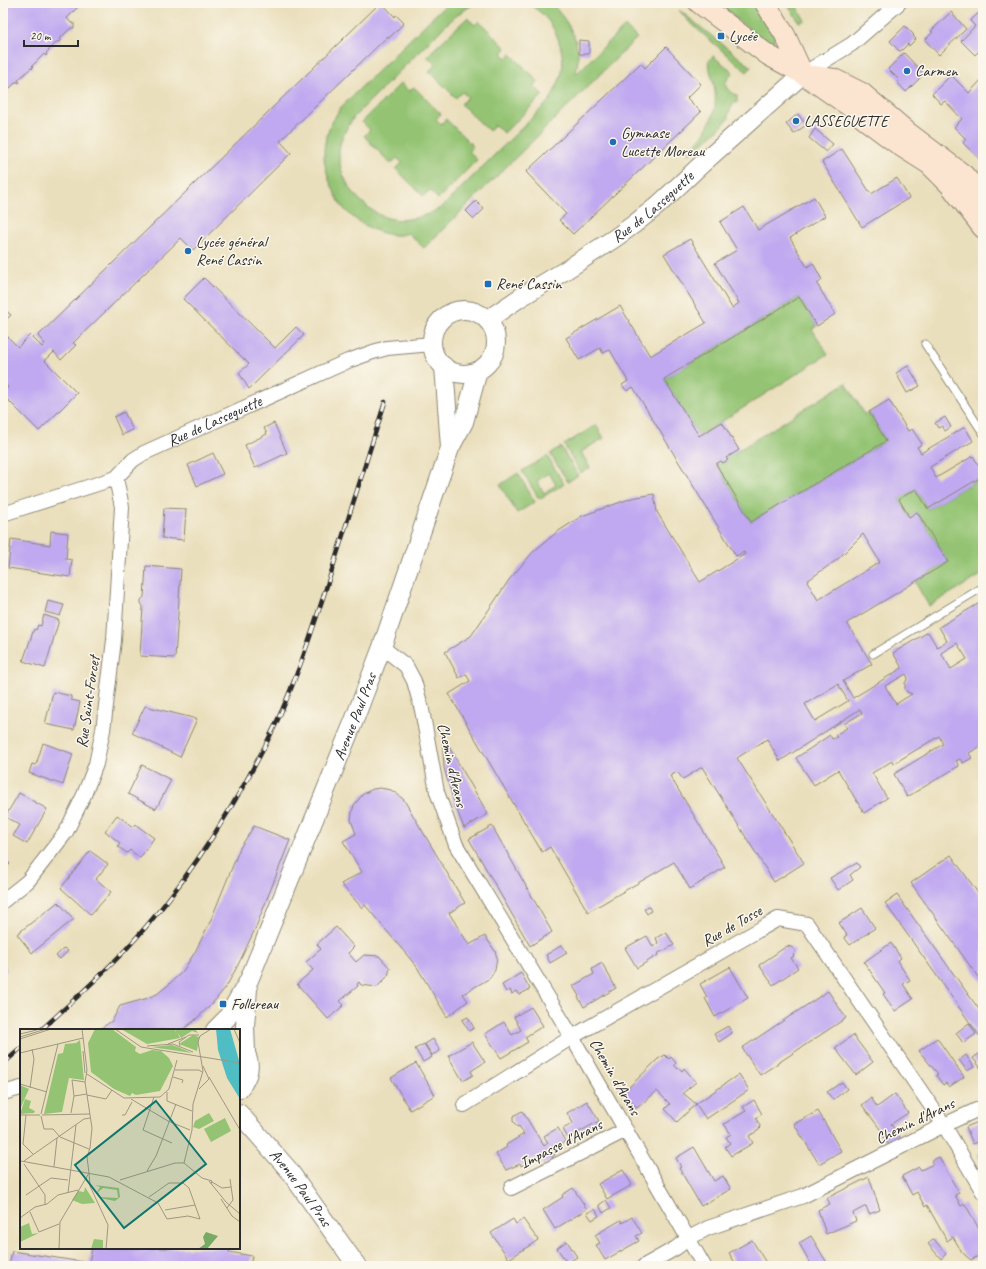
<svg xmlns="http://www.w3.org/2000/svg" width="986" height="1269" viewBox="0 0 986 1269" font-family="Caveat,sans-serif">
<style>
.green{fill:#94c473;stroke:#60784f;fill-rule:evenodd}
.building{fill:#c0a9f0;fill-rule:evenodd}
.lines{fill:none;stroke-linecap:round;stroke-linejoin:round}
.service-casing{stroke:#8a8574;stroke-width:9}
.minor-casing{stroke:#8a8574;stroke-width:16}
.tertiary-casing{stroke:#8a8574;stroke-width:20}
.secondary-casing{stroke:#8a8574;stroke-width:22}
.service{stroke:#fff;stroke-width:7}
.minor{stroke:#fff;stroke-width:14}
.tertiary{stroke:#fff;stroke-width:18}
.secondary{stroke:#fce5d0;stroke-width:20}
.rail-casing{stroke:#2b2b2b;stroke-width:4.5}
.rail{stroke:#fbf7ec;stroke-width:3;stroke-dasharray:9;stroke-linecap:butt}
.poi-dot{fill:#1f6fb2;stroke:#fbf7ec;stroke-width:1.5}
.labels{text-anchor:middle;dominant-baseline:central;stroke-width:3;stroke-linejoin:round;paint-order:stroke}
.poi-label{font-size:16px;fill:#2b2b2b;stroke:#fbf7ec;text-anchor:start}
.street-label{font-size:16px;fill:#2b2b2b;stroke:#fbf7ec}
.inset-road{fill:none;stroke:#9e9782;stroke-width:1}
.view{fill:#0f766e;fill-opacity:0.15;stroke:#0f766e;stroke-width:2}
.inset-edge{fill:none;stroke:#2b2b2b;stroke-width:2}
</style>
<rect width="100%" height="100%" fill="#fbf7ec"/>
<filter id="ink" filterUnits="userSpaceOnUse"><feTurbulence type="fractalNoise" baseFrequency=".025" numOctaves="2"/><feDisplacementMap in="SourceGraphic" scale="8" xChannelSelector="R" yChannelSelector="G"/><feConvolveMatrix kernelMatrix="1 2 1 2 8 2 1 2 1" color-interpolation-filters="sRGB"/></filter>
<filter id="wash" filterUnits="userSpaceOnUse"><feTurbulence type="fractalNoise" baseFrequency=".012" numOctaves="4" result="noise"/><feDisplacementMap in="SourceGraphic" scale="16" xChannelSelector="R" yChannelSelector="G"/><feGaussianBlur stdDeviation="0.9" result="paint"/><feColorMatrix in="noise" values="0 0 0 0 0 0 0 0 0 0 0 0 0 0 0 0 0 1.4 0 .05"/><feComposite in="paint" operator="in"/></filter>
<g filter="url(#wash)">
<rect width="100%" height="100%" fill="#eadfbc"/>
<!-- green -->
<g class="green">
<path d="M449 3H476L461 12 448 23 354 117C347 128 339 139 339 153 339 170 347 187 359 199 365 205 371 210 378 214 398 225 424 218 442 207L550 100C555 90 560 81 562 71 566 45 550 11 524 3H551C565 18 579 37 578 59 578 64 576 69 576 74L625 26 637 38 424 248 408 233C406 234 402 235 399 235 379 236 353 221 341 205 336 197 333 188 329 180 327 172 324 164 324 156 323 138 332 121 341 107L438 12Z"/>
<polygon points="715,3 756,3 777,36 770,45"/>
<polygon points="787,3 794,3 805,20 799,22"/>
<polygon points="679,10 751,67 747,72 688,21"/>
<polygon points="467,18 475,25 479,21 506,48 502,53 507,58 511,54 538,81 534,86 543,95 504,133 495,125 489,131 461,104 468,97 462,92 456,98 429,71 436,65 427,56"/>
<path d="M713 56 733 72 725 83 727 85 726 88 737 96V103H733L728 115 729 118 721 127 690 154 688 153C703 136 718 117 715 92 714 82 710 72 708 62Z"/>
<polygon points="401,83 409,91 414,87 441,114 436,119 441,124 446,119 473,146 469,151 477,160 438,199 430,190 423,196 396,169 402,163 397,158 391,164 364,136 370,130 362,122"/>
<polygon points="799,297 817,326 812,329 828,354 699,436 664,379"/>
<polygon points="846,383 865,415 869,412 886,441 751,522 716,464 721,461 723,463 727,461 726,458"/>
<polygon points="596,425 604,438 581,452 590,468 581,473 564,445"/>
<polygon points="561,447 578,475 568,482 550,454"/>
<path d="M547 456 564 484 539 499 522 471ZM549 473 556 485 544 493 537 481Z"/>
<polygon points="518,473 535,502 517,513 500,485"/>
<polygon points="983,476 983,574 929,606 915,582 948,562 917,512 909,517 899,499 916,489 928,509"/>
</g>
<g id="blocks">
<!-- building -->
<g class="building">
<polygon points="3,3 82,3 67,18 71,23 74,23 74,28 71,28 59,39 61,41 59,42 58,41 46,53 47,54 46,56 44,54 32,66 33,68 32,69 31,68 18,80 20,82 18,83 17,81 5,93 6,95 5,96 3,95"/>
<polygon points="380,3 382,3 395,17 396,15 404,23 389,38 388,36 280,141 291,153 193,250 181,238 73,343 76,345 61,360 54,352 45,361 77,393 39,431 3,395 3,393 8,387 3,382 3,332 18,347 30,335 42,347 45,344 38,336"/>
<polygon points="983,9 983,29 980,32 981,33 980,34 983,37 983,47 975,55 961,41 975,26 970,21"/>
<polygon points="951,12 966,29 939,55 925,40 933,32 931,31"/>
<polygon points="905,26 914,35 913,36 916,39 909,46 908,44 902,50 899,51 890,41"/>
<polygon points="579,40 589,41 589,54 579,54"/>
<polygon points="666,47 701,84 687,98 701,112 573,234 559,220 566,214 526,172 641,63 645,68"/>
<polygon points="904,53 924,74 906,92 897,82 899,80 888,69"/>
<polygon points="951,75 969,93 983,78 983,162 963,143 966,139 954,127 962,119 945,101 941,104 932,94"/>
<polygon points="798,114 806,125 794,134 786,124"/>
<polygon points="815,129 833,144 826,152 809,138"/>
<polygon points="842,149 871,194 897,178 909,198 862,227 822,162"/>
<path d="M814 197 825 216 790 238 807 267 813 263 822 280 817 284 835 314 817 326 799 297 664 379 699 436 722 422 739 450 726 458 728 460 723 463 721 461 716 464 751 522 886 441 869 412 889 400 908 431 912 429 922 444 917 447 921 453 965 427 973 441 930 467 936 478 973 456 983 472V476L928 509 916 489 899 499 909 517 917 512 948 562 847 623 872 664 843 681 853 698 902 668 893 653 928 632 937 647 947 641 939 627 983 601V745L969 753 972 758 963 763 960 759 956 761 959 766 907 797 894 774 943 744 939 736 893 764 892 761 872 773 887 798 864 813 838 770 814 785 796 758 830 735 832 739 837 737 835 735 847 728 844 724 862 713 860 709 780 761 767 739 737 758 804 863 774 882 702 767 683 779 677 772 670 776 725 867 690 889 674 862 588 912 550 847 542 852 449 694 470 681 466 674 459 678 445 652 471 636 509 580 533 552 557 532 582 516 632 498 654 494 657 512 700 582 745 554 744 552 736 556 633 387 627 391 622 385 628 381 610 350 603 353 600 348 579 360 566 338 620 306 650 356 706 323 664 254 690 239 732 308 739 303 715 263 737 250 720 222 744 207 758 230ZM863 534 880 562 818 600 807 581 838 559ZM957 643 967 659 951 669 941 653ZM906 674 908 678 905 683V689L907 692 912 694 896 704 885 686ZM838 684 848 701 815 721 805 704Z"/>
<polygon points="476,201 484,209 474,219 466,211"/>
<polygon points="204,278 275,348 296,327 304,335 249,389 239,373 249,364 183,299"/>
<polygon points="3,308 11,315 3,323"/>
<polygon points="908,366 920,386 907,393 896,373"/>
<polygon points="124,412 133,430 122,435 114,417"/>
<polygon points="945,417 951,427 945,431 942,426 938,428 935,423"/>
<polygon points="274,423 287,453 255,468 245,445 267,434 264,428"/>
<polygon points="213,453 223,474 197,486 188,465"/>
<polygon points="164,508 186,509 184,540 162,538"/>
<polygon points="51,531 68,533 66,559 72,560 70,577 8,568 11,539 50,545"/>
<polygon points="146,566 181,569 175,658 140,656 143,606 141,603 141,600 144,597"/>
<polygon points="48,601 64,605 60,616 45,612"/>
<polygon points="44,615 59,620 45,668 23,661 34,629 36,630 38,625 41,626"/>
<polygon points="53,692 71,696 71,700 80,702 74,730 45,724"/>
<polygon points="145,706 197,719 180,757 132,733"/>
<polygon points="442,735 488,814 464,828 455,805 444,768"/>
<polygon points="43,743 73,754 63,785 29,773 32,764 36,765"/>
<polygon points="142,765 171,780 156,809 128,794"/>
<polygon points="380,788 391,790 397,794 404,800 465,903 449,913 469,945 485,936 495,951 497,958 495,970 490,978 463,994 468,1001 447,1017 417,967 365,905 362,908 341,884 362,872 343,841 356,834 351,820 352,812 354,805 363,794 373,789"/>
<polygon points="19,793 47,809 27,844 13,836 20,825 5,817"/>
<polygon points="117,815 133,827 135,824 154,838 140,858 130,850 127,853 118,847 120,843 105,831"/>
<polygon points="254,826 290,840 256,927 237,967 226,987 212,1004 194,1021 182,1030 98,1030 112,1021 120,1006 145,999 157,994 166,987 183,971 195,952 210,922 240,848"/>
<polygon points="492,826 552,932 530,946 469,839"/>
<polygon points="90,851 108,864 96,879 111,892 91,915 61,888"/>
<polygon points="951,855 983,900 983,984 911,883"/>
<polygon points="3,857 10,864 3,870"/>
<polygon points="857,863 860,867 850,875 853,880 838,890 830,878"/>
<polygon points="897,895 983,1015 983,1041 885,903"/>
<polygon points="58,902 74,919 32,953 17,934"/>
<polygon points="649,907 651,911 647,914 644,909"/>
<polygon points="862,908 875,928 850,945 844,937 847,935 839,923"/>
<polygon points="336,927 354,947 348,953 356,962 364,955 379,956 390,968 388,976 377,987 361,985 359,982 357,984 358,986 340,1001 344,1005 328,1019 297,984 313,970 306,962 321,949 317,944"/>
<polygon points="666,932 674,945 657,954 658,955 637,968 625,948 647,936 653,947 658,943 656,938"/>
<polygon points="891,943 901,958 897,961 910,980 903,984 913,999 895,1011 883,994 885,993 864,962"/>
<polygon points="562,945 567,953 550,963 546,955"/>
<polygon points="787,946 791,947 795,950 795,953 793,955 794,956 791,958 798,968 773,985 759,965"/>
<polygon points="64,948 68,951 60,959 56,956"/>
<polygon points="3,957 7,971 3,972"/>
<polygon points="602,963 616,988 584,1007 578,997 579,996 573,986 594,974 592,969"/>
<polygon points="730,967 748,998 715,1017 705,998 707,997 700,984"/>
<polygon points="521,973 530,989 519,995 516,991 512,994 510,990 506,992 502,985"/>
<polygon points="828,991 846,1018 760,1075 742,1048"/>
<polygon points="531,1007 543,1026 525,1037 528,1042 501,1058 485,1034 504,1022 512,1035 521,1030 514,1017"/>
<polygon points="468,1017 474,1028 469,1031 462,1020"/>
<polygon points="969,1023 976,1034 963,1043 956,1033"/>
<polygon points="728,1026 732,1033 719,1042 714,1034"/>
<polygon points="853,1035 873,1062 856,1075 835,1048"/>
<polygon points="937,1038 964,1077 949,1087 946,1083 943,1085 936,1075 938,1074 919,1051"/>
<polygon points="433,1039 440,1051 432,1055 425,1044"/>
<polygon points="472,1042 485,1062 471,1071 473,1075 463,1081 448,1056"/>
<polygon points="424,1044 432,1057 423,1062 415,1049"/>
<polygon points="983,1051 983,1071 973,1058"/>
<polygon points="665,1055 669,1059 671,1057 676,1063 674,1065 678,1069 679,1068 682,1071 684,1068 696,1082 683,1093 696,1104 739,1074 749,1090 706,1119 696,1104 677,1122 665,1109 670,1104 657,1091 637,1108 623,1093 658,1059"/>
<polygon points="966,1055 974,1067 967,1071 959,1060"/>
<polygon points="416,1063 435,1095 410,1110 391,1078"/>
<polygon points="842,1082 847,1089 833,1100 827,1092"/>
<polygon points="895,1094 908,1113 891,1124 901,1139 889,1145 880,1132 881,1131 880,1129 862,1105 871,1098 877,1107"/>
<polygon points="754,1100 762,1114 756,1118 760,1126 759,1130 749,1136 753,1143 731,1156 725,1147 730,1143 726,1137 731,1134 724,1124 746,1111 743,1107"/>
<polygon points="587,1101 599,1121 568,1138 563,1129 573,1123 567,1113"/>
<polygon points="522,1111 544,1146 548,1143 544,1136 558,1128 566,1141 552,1150 555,1155 552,1157 553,1159 543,1165 538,1156 531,1160 530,1164 527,1167 522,1165 521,1166 520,1164 506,1170 496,1154 507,1147 506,1145 524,1134 520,1127 516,1126 513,1121 513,1116"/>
<polygon points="818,1111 841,1151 819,1164 794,1124"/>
<polygon points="983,1120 983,1163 982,1164 978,1154 981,1151 978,1142 973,1144 966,1127"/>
<polygon points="694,1147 714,1181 723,1176 731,1189 701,1206 679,1168 681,1167 676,1158"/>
<polygon points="939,1157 959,1193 955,1195 961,1206 965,1204 983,1236 983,1253 971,1260 966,1256 962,1252 953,1237 947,1241 927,1205 925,1207 917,1192 912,1195 902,1176 919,1167 921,1170 933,1164 931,1161"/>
<polygon points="623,1170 632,1185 607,1199 598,1184"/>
<polygon points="869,1177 880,1210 869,1214 866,1206 853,1213 856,1221 826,1234 818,1210 830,1204 827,1198"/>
<polygon points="573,1188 587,1209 555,1229 543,1210 563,1197 562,1195"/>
<polygon points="606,1200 611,1208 603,1213 599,1205"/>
<polygon points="595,1209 599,1216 592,1220 587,1213"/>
<polygon points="632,1217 642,1233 636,1236 639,1241 605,1260 596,1245 600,1243 595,1235 621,1220 622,1223"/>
<polygon points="513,1219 516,1224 523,1219 538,1240 509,1259 491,1233"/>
<polygon points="811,1236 827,1263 821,1266 812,1266 799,1243"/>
<polygon points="934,1239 946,1254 941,1259 928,1244"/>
<polygon points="752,1240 768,1266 737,1266 729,1253"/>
<polygon points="567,1241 577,1257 567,1263 557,1248"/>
<polygon points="92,1248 230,1248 229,1252 252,1256 250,1266 9,1266 12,1251 89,1263"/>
</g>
</g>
</g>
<g filter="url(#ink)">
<use href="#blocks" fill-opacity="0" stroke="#8a8574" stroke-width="1"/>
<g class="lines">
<defs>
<g id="service">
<polyline points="925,344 983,433"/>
<polyline points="873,654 983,587"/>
</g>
<g id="minor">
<polyline points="803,74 852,44 899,3"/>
<path id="s1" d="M3 514 116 478 133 460 144 453 348 361 373 352 387 348 432 344"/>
<polyline points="382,647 406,666 414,681 422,710 437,792 456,845 572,1037 704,1266"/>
<polyline points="3,901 28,881 66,832 84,795 96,764 103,730 114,640 122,507 116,478"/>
<polyline points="3,1093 21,1088"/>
<polyline points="464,1105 572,1037 778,919 807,924 944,1125 983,1192"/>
<polyline points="511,1188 626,1130"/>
<polyline points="644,1266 676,1248 689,1238 708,1228 803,1196 944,1125 983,1107"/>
</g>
<g id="tertiary">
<circle cx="464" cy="342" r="32"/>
<path id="s2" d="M487 320 521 297 566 270 615 238 633 225 657 206 703 163 803 74"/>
<polyline points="444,366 450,447"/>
<path id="s3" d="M215 1030 227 1018 249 980 355 718 382 647 450 448 464 422 478 371"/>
<polyline points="246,1052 245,1026 248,989"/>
<path d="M239 1089C252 1073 252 1060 240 1043"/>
<path id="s4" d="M239 1113 288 1169 357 1266"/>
</g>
<g id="secondary">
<polyline points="699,3 768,55 803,74 849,106 864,119 899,145 929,164 950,185 983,228"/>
<polyline points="765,3 785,35 803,74"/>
<polyline points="814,76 834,79 862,93 910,134 964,175 983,197"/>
</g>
</defs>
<!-- service casing -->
<use href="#service" class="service-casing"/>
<!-- minor casing -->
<use href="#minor" class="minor-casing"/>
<!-- tertiary casing -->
<use href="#tertiary" class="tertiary-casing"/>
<!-- secondary casing -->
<use href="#secondary" class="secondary-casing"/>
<!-- service -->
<use href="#service" class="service"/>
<!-- minor -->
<use href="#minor" class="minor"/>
<!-- tertiary -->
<use href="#tertiary" class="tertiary"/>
<!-- secondary -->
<use href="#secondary" class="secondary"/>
<defs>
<g id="rail">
<path d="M41 1030C71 1003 101 976 129 946 184 886 229 816 266 744 294 690 312 631 331 573 349 516 367 459 385 402"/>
<polyline points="3,1064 21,1048"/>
</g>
</defs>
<!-- rail casing -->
<use href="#rail" class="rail-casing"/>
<!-- rail -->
<use href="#rail" class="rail"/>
</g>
</g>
<!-- markers -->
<g class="poi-dot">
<rect x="717" y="32" width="8" height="8" rx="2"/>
<circle cx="907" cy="71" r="4"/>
<circle cx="796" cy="121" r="4"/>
<circle cx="613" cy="142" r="4"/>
<circle cx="188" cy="251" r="4"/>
<rect x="484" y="280" width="8" height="8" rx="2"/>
<rect x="219" y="1000" width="8" height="8" rx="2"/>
</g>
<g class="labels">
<!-- poi labels -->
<g class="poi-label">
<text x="729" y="36">Lycée</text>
<text x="915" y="71">Carmen</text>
<text x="804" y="121">LASSEGUETTE</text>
<text x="621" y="133">Gymnase<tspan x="621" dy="18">Lucette Moreau</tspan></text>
<text x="196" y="242">Lycée général<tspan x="196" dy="18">René Cassin</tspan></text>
<text x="496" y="284">René Cassin</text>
<text x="231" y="1004">Follereau</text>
</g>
<!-- street labels -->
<g class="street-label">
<text stroke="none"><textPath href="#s2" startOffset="201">Rue de Lasseguette</textPath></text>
<text stroke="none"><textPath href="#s1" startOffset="234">Rue de Lasseguette</textPath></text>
<text transform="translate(88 702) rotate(-82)">Rue Saint-Forcet</text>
<text stroke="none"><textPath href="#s3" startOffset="345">Avenue Paul Pras</textPath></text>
<text transform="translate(452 765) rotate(77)">Chemin d'Arans</text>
<text transform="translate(732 926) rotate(-30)">Rue de Tosse</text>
<text transform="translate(615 1077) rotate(60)">Chemin d'Arans</text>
<text transform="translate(915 1121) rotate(-26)">Chemin d'Arans</text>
<text transform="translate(561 1144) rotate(-27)">Impasse d'Arans</text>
<text stroke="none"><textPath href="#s4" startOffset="97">Avenue Paul Pras</textPath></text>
</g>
</g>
<!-- overview -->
<g transform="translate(20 1029)">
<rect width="220" height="220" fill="#eadfbc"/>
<path d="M75 0H92L116 18 115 22 120 25 132 21 141 22 149 29 153 37 140 62 116 66 112 64 110 67 94 60 71 43 68 14ZM101 0H154L156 3 155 0H175L178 4 172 2 161 9 157 3 160 9 127 15ZM173 6 179 8 177 22 159 15ZM60 11 64 51 49 49 42 83 24 85 38 25 43 24 45 15 56 14ZM152 16 158 18 172 24 131 18ZM0 56 9 60 1 78 0 77ZM5 70 11 72 9 79 15 82 14 84 0 85ZM189 84 194 92 179 100 173 98 175 92ZM205 89 211 102 191 113 184 100ZM75 156 99 159 100 168 95 172 80 169 77 163 80 158ZM83 159 97 161 98 169 80 168 78 163ZM65 158 75 174 62 175 52 171 58 162 64 163ZM9 194 12 205 19 204 0 213V198ZM74 210 83 211V220H71Z" fill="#94c473" fill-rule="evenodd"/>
<path d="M186 203 198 207 187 220H178L185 215 183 208Z" fill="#77aa65"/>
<path d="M196 0H210L220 35V70L207 49 198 21Z" fill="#4fbdc3"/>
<path class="inset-road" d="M62 0 67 41 65 53 72 99 70 119M95 0 121 18 220 34M214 0 220 14M0 5 17 1M0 8 26 0M0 10 31 0M148 15 166 8M127 17 153 15 173 23M160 17 159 13 169 6H179M63 22 65 44M0 24 63 9M155 41H179L182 43M183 42 178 13 180 7 191 0M67 45 104 69 140 68 149 60 157 31M153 48 163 51 162 54M189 48 220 101M0 55 27 63M10 59 14 30 12 20M179 60 189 50 183 37M147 63V72L172 82M67 66 86 70 92 61M54 67 67 65M134 68 123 101 152 114M111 70 148 92 170 101M51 84 54 67 52 51 65 53M21 85 38 15M0 86H20M6 86 3 115 13 125M22 86 70 85M102 86H105L112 73M21 87 24 100H33L40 108 69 120M1 132 89 148 138 174 147 190 168 187 180 190M4 132 64 90 70 89M164 134 172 101 173 75 183 42M164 134 182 149 192 152 191 155M4 135 25 166V176M34 138 37 109M127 142 136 127 156 75M69 144 70 157 88 196 86 220M100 151 155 134H164M189 152 206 173 220 185M192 153 202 159 211 158M48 164 56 96M6 166 31 149 48 151M129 168 149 154H163L169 159 180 190M201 170 212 187 220 193M207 179 213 171 210 150M145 181 175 176M10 183 19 203 39 195M0 189 15 178 27 175 38 166 58 161M39 220 40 193 69 144 67 128 70 119"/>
<path class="view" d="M136 72 186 135 104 199 55 136Z"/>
<rect width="220" height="220" class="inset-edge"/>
</g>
<!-- margin -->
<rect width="986" height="1269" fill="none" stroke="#fbf7ec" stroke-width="16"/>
<!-- scale -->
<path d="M24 40v6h54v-6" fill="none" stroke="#2b2b2b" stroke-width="2"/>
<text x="30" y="40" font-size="12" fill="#2b2b2b" stroke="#fbf7ec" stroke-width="3" paint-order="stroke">20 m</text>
</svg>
